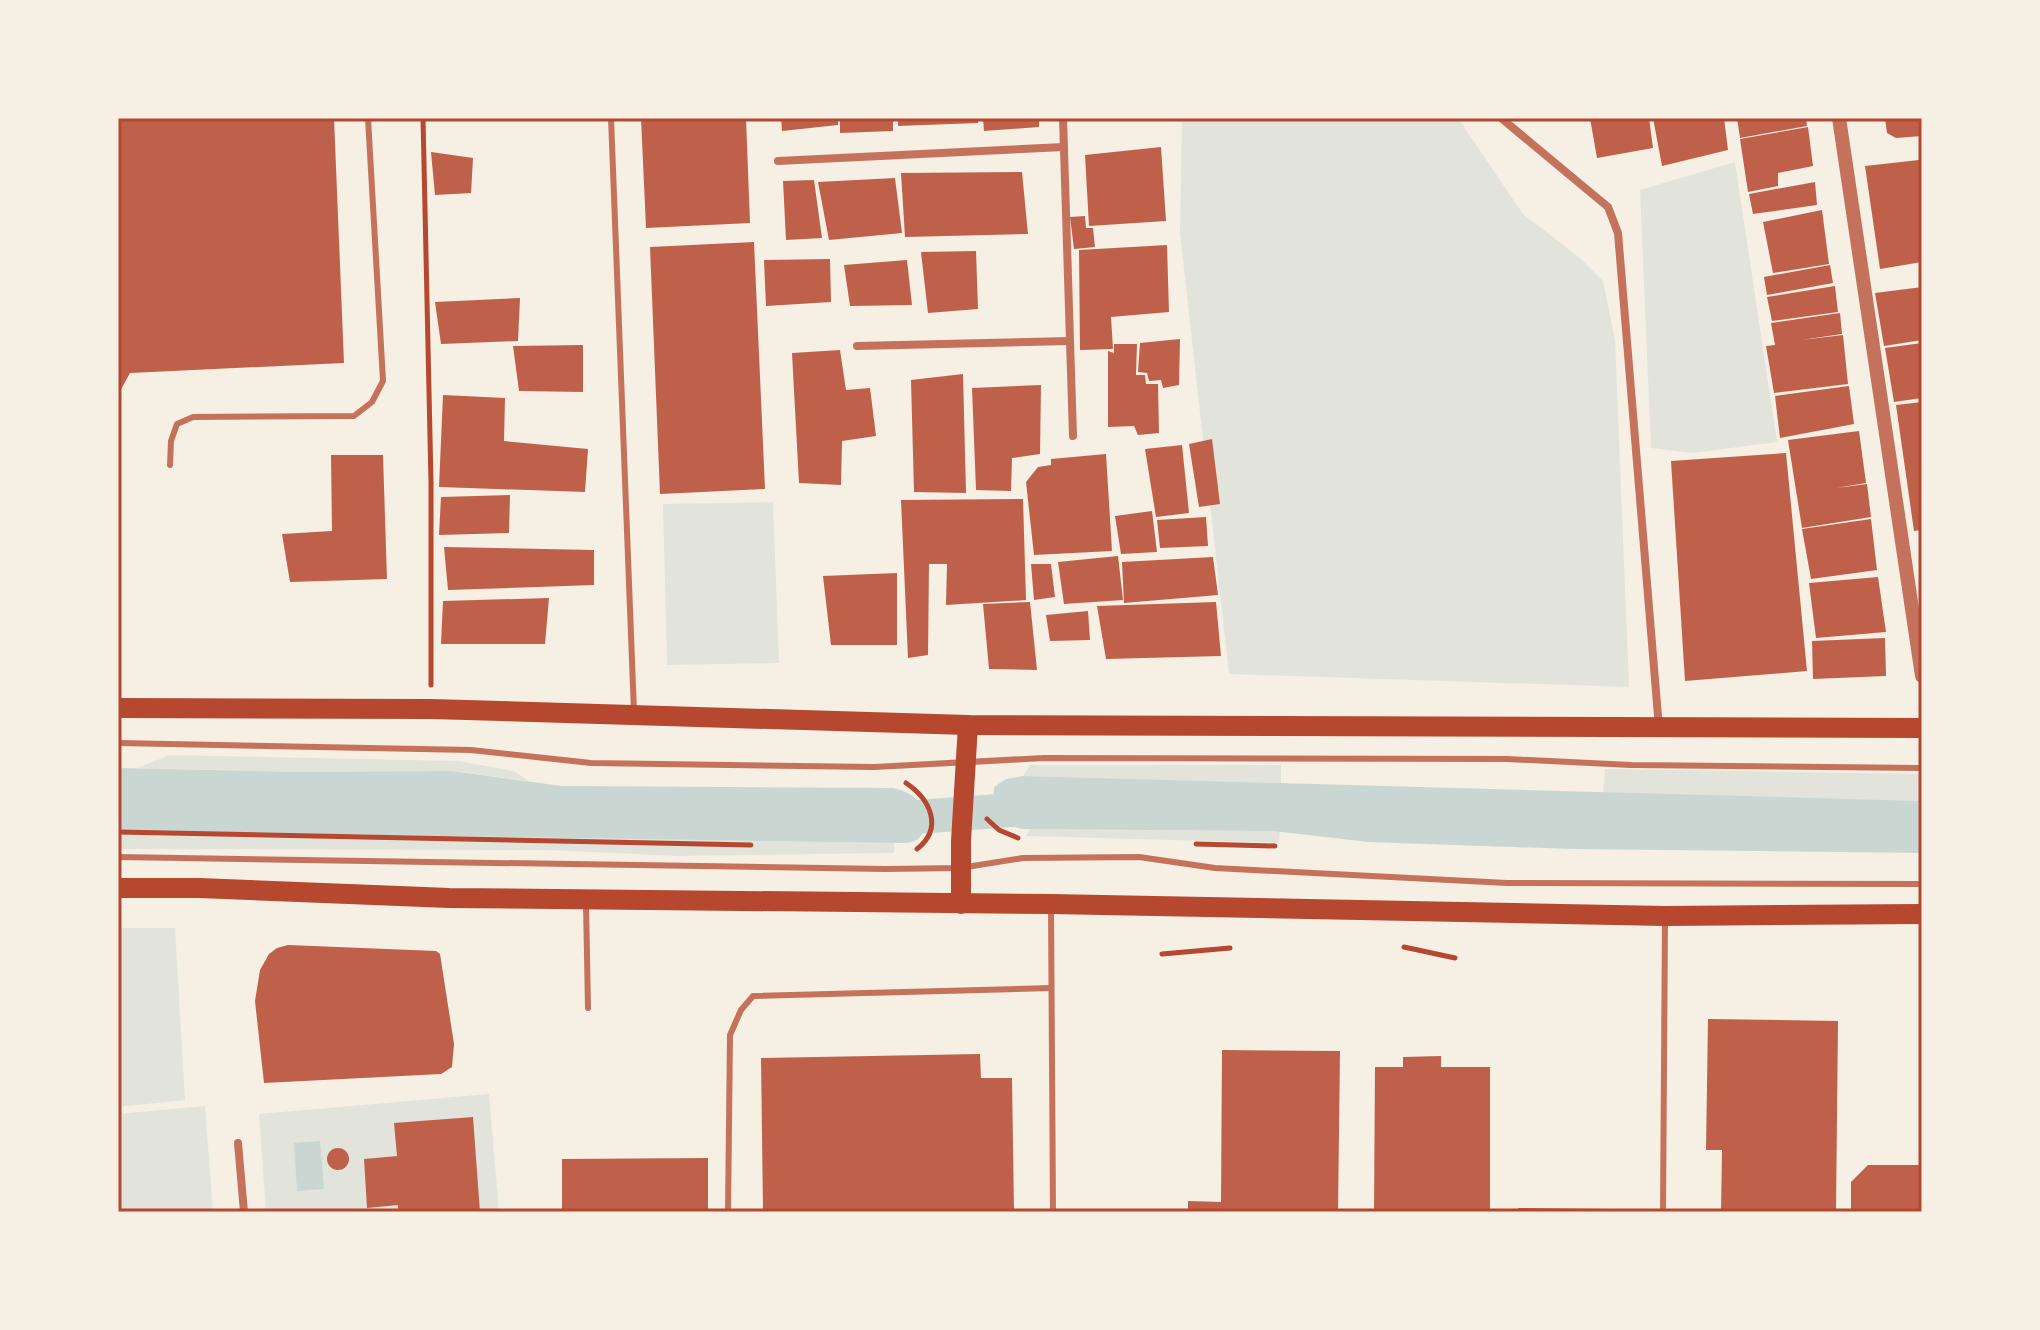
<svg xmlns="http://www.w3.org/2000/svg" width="2040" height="1330" viewBox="0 0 2040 1330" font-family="Arial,sans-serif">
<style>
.green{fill:#e2e4dc}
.water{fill:#c9d6d2}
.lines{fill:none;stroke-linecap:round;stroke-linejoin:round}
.canal{stroke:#c9d6d2;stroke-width:34}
.building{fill:#bf614a}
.path{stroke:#b5482f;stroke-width:5}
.service{stroke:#c5725c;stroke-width:6}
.minor{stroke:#c5725c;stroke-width:8}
.tertiary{stroke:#c5725c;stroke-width:14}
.primary{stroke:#b5482f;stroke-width:20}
.neatline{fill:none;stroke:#b5482f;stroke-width:3}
</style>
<rect width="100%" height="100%" fill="#f6efe4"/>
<!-- green -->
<g class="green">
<polygon points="1182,118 1458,118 1523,214 1580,258 1603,281 1615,340 1629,687 1229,674 1180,233"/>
<polygon points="1735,162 1777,442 1693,453 1651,448 1640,190"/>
<polygon points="773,502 779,663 667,665 663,504"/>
<polygon points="170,755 458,761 514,771 529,781 451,771 295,772 137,768"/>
<polygon points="1030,765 1281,765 1281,784 1023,776"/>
<polygon points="1605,769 1922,774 1922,801 1603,794"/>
<polygon points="1030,829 1274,831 1280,831 1279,843 1026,836"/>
<polygon points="118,831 894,843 894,853 678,856 548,850 118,849"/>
<polygon points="118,928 175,928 185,1100 118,1107"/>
<polygon points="489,1094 499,1212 266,1212 259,1114"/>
<polygon points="205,1106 213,1212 118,1212 118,1114"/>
</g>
<!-- water -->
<g class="water">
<path d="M118 768 295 772 451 771 562 786 893 788C913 792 929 805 924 827 923 831 922 836 919 838 913 844 902 843 894 843L118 831Z"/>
<polygon points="1023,776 1922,801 1922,853 1573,849 1368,842 1274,831 1022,829 1002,823 993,814 994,787 1006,779"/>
<polygon points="320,1141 324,1189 297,1191 294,1143"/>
</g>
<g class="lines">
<!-- canal -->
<polyline class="canal" points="878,820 1037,808"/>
</g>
<!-- building -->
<g class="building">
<polygon points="118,118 334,118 344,363 130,373 118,395"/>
<polygon points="641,118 746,118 750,223 646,228"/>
<polygon points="781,118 838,118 838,125 782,131"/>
<polygon points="840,118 893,118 893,131 840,133"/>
<polygon points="898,118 978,118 978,123 898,126"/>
<polygon points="983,118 1039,118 1039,127 984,131"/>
<polygon points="1590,118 1649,118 1653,148 1597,158"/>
<polygon points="1653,118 1724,118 1728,150 1662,166"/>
<polygon points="1737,118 1806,118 1807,126 1740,138"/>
<polygon points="1885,118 1922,118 1922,136 1896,138 1887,133"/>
<polygon points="1808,127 1813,166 1778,173 1778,186 1748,192 1740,139"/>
<polygon points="1161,147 1166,221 1089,226 1085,155"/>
<polygon points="431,152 473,158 471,193 435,195"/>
<polygon points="1919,160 1922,182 1922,262 1880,269 1865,166"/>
<polygon points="1022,172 1028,234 905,237 901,173"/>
<polygon points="895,178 902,233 829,240 818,182"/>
<polygon points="814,180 822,238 786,240 783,181"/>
<polygon points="1815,182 1817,205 1753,214 1749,194"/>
<polygon points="1822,210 1829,264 1773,273 1763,222"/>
<polygon points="1085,216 1086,228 1093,228 1095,247 1074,249 1070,217"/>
<polygon points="754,242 765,489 660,494 650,247"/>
<polygon points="1167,245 1169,312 1111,317 1113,349 1080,350 1079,250"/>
<polygon points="976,251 978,309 928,313 921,252"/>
<polygon points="830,259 831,302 766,306 764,260"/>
<polygon points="907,260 912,305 850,306 844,265"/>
<polygon points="1830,265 1833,283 1767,295 1764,277"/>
<polygon points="1835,286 1838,312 1772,321 1767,297"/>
<polygon points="1922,287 1922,340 1884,346 1875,293"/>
<polygon points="520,298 518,341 441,344 435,302"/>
<polygon points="1840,313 1842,334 1801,340 1843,335 1848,384 1774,393 1766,346 1775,345 1771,323"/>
<polygon points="1180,339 1179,385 1163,388 1161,380 1149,381 1147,373 1138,372 1140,343"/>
<polygon points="1922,343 1922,398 1894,402 1885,348"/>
<polygon points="1114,344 1137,344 1136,375 1145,375 1146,384 1158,384 1159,433 1138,435 1134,426 1108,427 1108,351 1114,353"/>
<polygon points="583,345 583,392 519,391 513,346"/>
<polygon points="840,350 846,390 870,388 876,436 842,441 841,485 799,483 792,353"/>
<polygon points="963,374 966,493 914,492 911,380"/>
<polygon points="1041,385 1040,454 1012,458 1011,491 976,490 972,388"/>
<polygon points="1849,386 1854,424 1780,438 1775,396"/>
<polygon points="443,395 505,398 504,441 588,449 585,492 439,487"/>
<polygon points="1922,402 1922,530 1914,531 1896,405"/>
<polygon points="1859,431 1866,483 1836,488 1867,484 1871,517 1802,528 1788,440"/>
<polygon points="1212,439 1220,504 1199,507 1189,444"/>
<polygon points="1182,445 1189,513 1156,517 1145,449"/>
<polygon points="1786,453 1807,671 1685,681 1671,461"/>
<polygon points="1106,454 1112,551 1034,555 1026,482 1038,467 1051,465 1051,459"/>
<polygon points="331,455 383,455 387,579 290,582 282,534 332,531"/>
<polygon points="510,495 509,533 439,535 441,497"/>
<polygon points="1023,499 1026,600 946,605 947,564 929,564 928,655 908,658 901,500"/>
<polygon points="1152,511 1157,552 1121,554 1115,516"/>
<polygon points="1206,517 1208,546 1160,548 1157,520"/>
<polygon points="1871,519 1877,570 1811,579 1802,529"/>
<polygon points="444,547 594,550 594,585 448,590"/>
<polygon points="1118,556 1123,600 1064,604 1058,562"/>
<polygon points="1213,557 1218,595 1124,603 1122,562"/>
<polygon points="1031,564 1051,564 1055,597 1034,600"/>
<polygon points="897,573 897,645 831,645 823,576"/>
<polygon points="1878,577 1886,632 1816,638 1809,583"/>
<polygon points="549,598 545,644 441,644 443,601"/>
<polygon points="1030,602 1037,670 989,669 983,604"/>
<polygon points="1216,602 1221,656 1106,659 1097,606"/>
<polygon points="1088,611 1090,640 1050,641 1046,615"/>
<polygon points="1885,638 1886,676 1813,679 1812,641"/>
<polygon points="288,945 436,951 440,954 454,1044 452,1067 441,1074 264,1083 255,1001 260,970 269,954 277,948"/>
<polygon points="1708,1019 1838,1021 1836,1212 1721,1212 1722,1150 1706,1150"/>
<polygon points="1222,1050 1340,1051 1338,1212 1188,1212 1188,1201 1221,1202"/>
<polygon points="980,1054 981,1078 1012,1078 1014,1212 763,1212 761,1058"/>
<polygon points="1441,1056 1441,1067 1490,1067 1490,1212 1374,1212 1375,1067 1403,1067 1403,1057"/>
<polygon points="473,1117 480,1212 398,1212 398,1205 367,1208 364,1159 397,1156 394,1123"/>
<circle cx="338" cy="1159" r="11"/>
<polygon points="708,1158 708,1212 562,1212 562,1159"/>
<polygon points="1868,1165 1922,1165 1922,1212 1851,1212 1851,1182"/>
<polygon points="1518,1208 1610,1209 1610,1212 1518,1212"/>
</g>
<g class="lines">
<!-- path -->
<g class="path">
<polyline points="423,118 431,482 431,685"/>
<path d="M906 783C930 799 944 828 917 849"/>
<polyline points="987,819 999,830 1018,838"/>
<polyline points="118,832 751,845"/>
<polyline points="1196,844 1275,846"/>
<polyline points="1404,947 1455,958"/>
<polyline points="1162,954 1230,948"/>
</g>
<!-- service -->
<g class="service">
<polyline points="611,118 634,712"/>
<polyline points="170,465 171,441 177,424 193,417 354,416 372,402 383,381 368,118"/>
<polyline points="118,743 471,750 591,763 874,767 1044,758 1507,759 1631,765 1922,768"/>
<polyline points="118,857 885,869 960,868 1023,858 1139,857 1215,868 1507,883 1922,884"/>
<polyline points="586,904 588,1008"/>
<polyline points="1051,908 1053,1212"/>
<polyline points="728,1212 730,1035 741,1010 753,996 1051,988"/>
<polyline points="1663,1212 1665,920"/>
</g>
<!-- minor -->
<g class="minor">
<polyline points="1063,118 1073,436"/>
<polyline points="1501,118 1608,207 1618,233 1659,728"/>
<polyline points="778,161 1064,147"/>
<polyline points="857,346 1070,341"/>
<polyline points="238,1143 244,1212"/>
</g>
<!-- tertiary -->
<polyline class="tertiary" points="1839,118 1922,676"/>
<!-- primary -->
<g class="primary">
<polyline points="118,708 431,709 968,725 1922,728"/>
<polyline points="118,888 199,888 449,898 1051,904 1665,916 1922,914"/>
<polyline points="961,904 961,841 968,725"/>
</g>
</g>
<!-- border -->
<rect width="2040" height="1330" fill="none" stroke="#f6efe4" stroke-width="240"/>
<rect x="120" y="120" width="1800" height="1090" class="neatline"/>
</svg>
